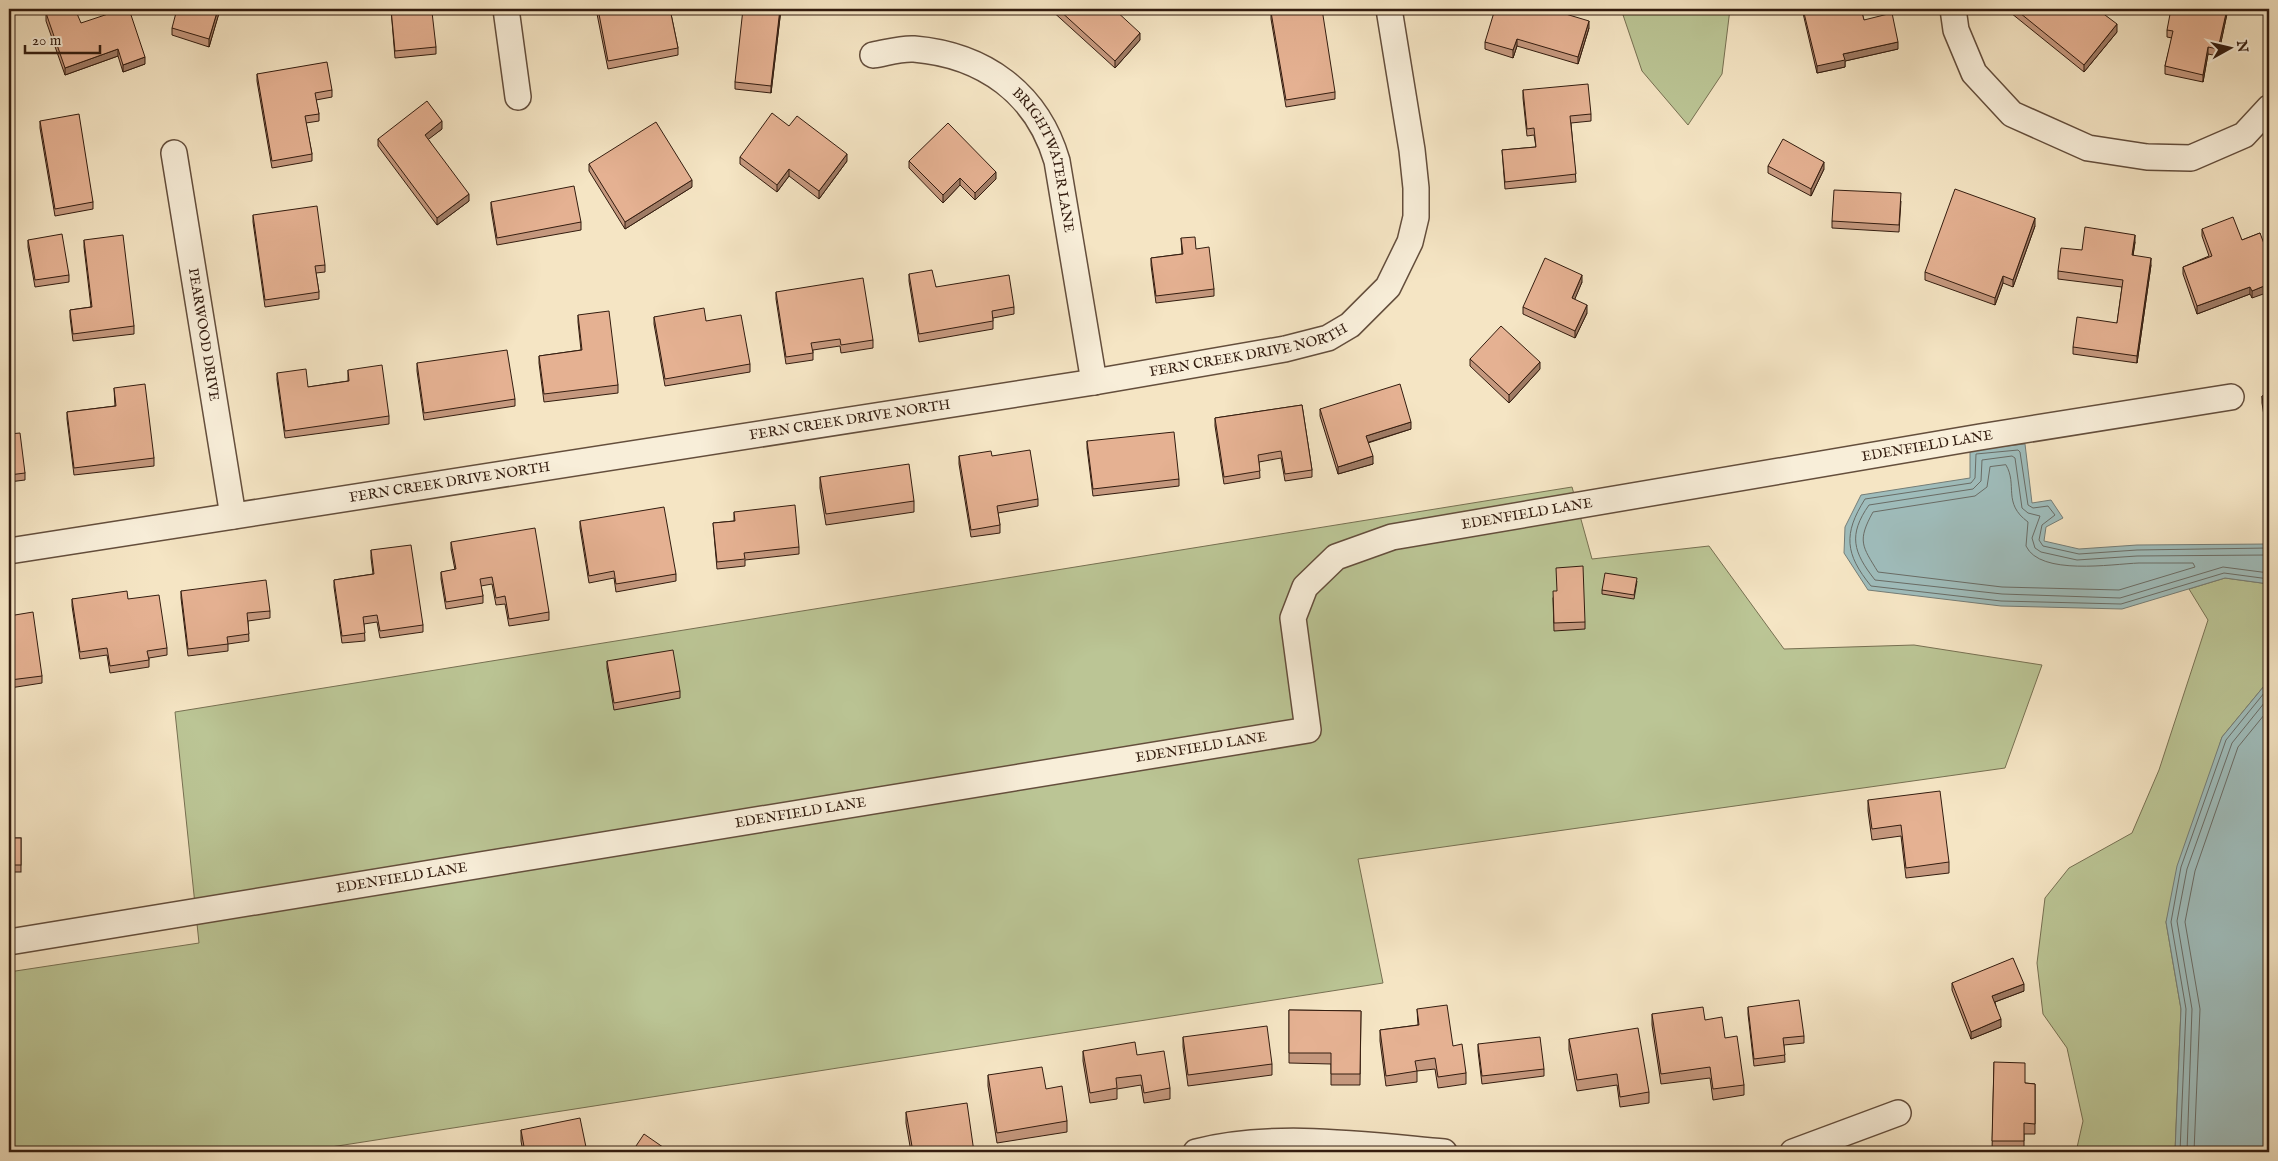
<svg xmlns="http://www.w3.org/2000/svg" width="2278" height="1161" viewBox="0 0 2278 1161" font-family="'IM FELL English',serif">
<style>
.green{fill:#bbc595;stroke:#777052}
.water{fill:#9fbdbc;stroke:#747d77}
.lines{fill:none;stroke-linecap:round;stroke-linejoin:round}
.shore{stroke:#696c66;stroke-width:1}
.minor-casing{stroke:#644e3c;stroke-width:28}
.minor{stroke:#f8eed9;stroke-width:25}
.wall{fill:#c5987e;stroke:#331c0f}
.shaded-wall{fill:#a07c66;stroke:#331c0f}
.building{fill:#e5b192;stroke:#331c0f}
.labels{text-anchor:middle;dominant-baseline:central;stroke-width:4;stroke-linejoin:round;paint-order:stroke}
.street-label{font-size:14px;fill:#331c0f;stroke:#f8eed9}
</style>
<rect width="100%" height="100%" fill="#f5e5c4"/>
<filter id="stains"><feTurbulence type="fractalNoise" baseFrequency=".004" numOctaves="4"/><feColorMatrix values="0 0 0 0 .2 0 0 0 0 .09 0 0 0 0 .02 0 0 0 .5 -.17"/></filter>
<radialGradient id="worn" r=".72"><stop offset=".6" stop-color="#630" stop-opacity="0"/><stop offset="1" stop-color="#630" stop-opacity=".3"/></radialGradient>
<!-- green -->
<g class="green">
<polygon points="1621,9 1730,9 1722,74 1688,125 1642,71"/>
<polygon points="1572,487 1592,559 1709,546 1784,649 1914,645 2042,665 2005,768 1358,859 1383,983 299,1152 9,1152 9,972 199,943 175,712"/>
<polygon points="2225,578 2269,584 2269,680 2222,737 2166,922 2181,1009 2175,1152 2076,1152 2083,1121 2067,1048 2043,1014 2037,963 2045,898 2069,868 2132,833 2159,770 2208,620 2189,589"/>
</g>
<!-- water -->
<g class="water">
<polygon points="2025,444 2032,503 2051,500 2063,518 2046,527 2044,541 2079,549 2137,545 2269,544 2269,584 2225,578 2122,609 2001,606 1868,590 1844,553 1845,527 1861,495 1970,478 1970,450"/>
<polygon points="2269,680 2269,1152 2175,1152 2181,1009 2166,922 2177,866 2222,737"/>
</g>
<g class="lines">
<!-- shore -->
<g class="shore">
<path d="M2006 465C2018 485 2002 503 2028 522L2026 546C2040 576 2112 564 2139 563 2157 563 2175 563 2193 563L2195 567 2119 590 2002 587 1878 572C1862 546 1857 541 1873 512L1975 496 1987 487 1990 467Z"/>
<path d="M2269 548 2137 550 2079 554 2043 546 2039 540 2042 525 2055 515 2048 506 2033 508 2028 505 2020 452 2018 450 1976 454 1975 478 1971 483 1865 499C1843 534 1845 554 1871 586L2001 601 2121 604 2224 573 2269 579"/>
<path d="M2269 555 2137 556 2077 560 2041 552 2035 548 2032 538 2040 516 2028 513 2022 508 2015 458 2012 456 1982 460 1981 481 1973 489 1869 505C1848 535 1853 552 1875 580L2002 594 2120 598 2223 567 2269 573"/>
<polyline points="2180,1152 2186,1009 2171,922 2181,867 2226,740 2269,687"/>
<polyline points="2187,1152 2192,1009 2177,921 2187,869 2232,743 2269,697"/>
<polyline points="2194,1152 2200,1009 2185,922 2195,871 2238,747 2269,709"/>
</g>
<defs>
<g id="minor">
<polyline points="506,9 518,97"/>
<polyline points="1953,9 1956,30 1974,73 2012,114 2088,148 2147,157 2191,158 2244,135 2269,108"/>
<path id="s1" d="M873 55C886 53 901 48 914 49 984 55 1037 93 1057 161L1094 382"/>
<path id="s2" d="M174 153 233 516"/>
<path id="s3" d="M9 551 1094 382 1285 349 1328 338 1350 325 1388 287 1410 242 1416 217V188L1412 150 1389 9"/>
<path id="s4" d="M9 942 1308 730 1293 618 1305 587 1336 557 1392 537 1980 437 2231 397"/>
<path d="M1196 1152C1273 1132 1366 1145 1444 1152"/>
<polyline points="1793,1152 1898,1113"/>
</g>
</defs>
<!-- minor casing -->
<use href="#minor" class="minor-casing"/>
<!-- minor -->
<use href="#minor" class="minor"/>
</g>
<!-- wall -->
<g class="wall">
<polygon points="220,9 209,47 172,35 172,28"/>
<polygon points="391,9 409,14 436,47 436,54 395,58"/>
<polygon points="596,9 670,9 678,48 678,55 608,69"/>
<polygon points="781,9 771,93 735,89 735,82"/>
<polygon points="1050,9 1114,9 1140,40 1115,68"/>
<polygon points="1802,9 1861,9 1864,20 1898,49 1845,61 1845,67 1817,73"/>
<polygon points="2006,9 2097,9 2117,32 2084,72"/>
<polygon points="2228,9 2218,56 2208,54 2203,82 2165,74 2165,66 2172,38 2167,37 2167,30"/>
<polygon points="1271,12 1335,92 1335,99 1286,107 1271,19"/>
<polygon points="46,13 81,23 145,64 123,72 118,56 65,75 46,21"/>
<polygon points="1589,28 1578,64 1517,46 1513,58 1485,49 1485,42"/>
<polygon points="257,74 332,90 332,97 316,100 319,114 319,121 306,123 312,154 312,161 272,168 257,81"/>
<polygon points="1523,90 1591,114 1591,121 1571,123 1576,182 1505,189 1502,150 1536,147 1534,135 1527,136 1523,98"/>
<polygon points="40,121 93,202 93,209 55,216 40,128"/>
<polygon points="789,126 847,161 819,199 789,176 777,192 740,164 740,157"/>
<polygon points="442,129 428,139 469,201 437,225 378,146 378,139"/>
<polygon points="909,161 996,179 975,200 960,185 943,203 909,168"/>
<polygon points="589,164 692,187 625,229 589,171"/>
<polygon points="1768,166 1824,169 1811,196 1768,173"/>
<polygon points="1901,201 1899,232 1832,228 1832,221"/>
<polygon points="491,202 581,222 581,230 497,245 491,209"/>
<polygon points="253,215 325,265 325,272 316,273 319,292 319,299 265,307 253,222"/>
<polygon points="2035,226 2013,287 2003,283 1995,305 1925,280 1925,272"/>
<polygon points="2202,229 2242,240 2260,233 2252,298 2250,294 2197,314 2183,274 2183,267 2209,256 2202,236"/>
<polygon points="1181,238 1214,289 1214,296 1156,303 1151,265 1151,258 1182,254"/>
<polygon points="28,240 69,275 69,282 35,287 28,247"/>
<polygon points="84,240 134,326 134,334 73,341 70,317 70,310 91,307 84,247"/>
<polygon points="2135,242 2133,255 2151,265 2137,363 2073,354 2073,347 2117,323 2122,287 2058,279 2058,271 2082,250"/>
<polygon points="909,274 936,287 1014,307 1014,314 993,318 993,329 919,342 909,281"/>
<polygon points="1582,282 1574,300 1587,313 1575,338 1523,314 1523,307"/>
<polygon points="776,292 873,340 873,348 841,353 840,346 813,350 813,360 786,364 776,299"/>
<polygon points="578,315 618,385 618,393 544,402 539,363 539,356 581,350 578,322"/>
<polygon points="654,317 706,321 750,364 750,372 665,386 654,324"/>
<polygon points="1470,359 1540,369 1509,403 1470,366"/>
<polygon points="417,363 515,399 515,406 424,420 417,371"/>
<polygon points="348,370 389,416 389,424 285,438 277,380 277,373 308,387 348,381"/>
<polygon points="114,388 154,458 154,466 74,475 67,419 67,412 115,406"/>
<polygon points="2269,395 2269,448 2262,403 2262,396"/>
<polygon points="1302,405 1312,470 1312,477 1285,481 1281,458 1259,462 1260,478 1224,484 1215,426 1215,418"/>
<polygon points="1320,409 1411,429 1368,443 1373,464 1338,474 1320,416"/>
<polygon points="9,434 25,473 25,480 9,482"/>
<polygon points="1087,441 1179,479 1179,486 1093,496 1087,448"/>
<polygon points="959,456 992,456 1038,499 1038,506 998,513 1000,525 1000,533 971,537 959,464"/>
<polygon points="820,477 914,501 914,512 826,525 820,488"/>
<polygon points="734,512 799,547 799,554 745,560 745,566 717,569 713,523 734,521"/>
<polygon points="580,521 676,574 676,581 616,592 614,578 589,583 580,528"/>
<polygon points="451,542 549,612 549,620 509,626 505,604 496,605 492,584 481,586 483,596 483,603 446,609 441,579 441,572 455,570 451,549"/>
<polygon points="371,550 423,625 423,632 380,638 377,622 364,624 365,641 342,643 334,587 334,580 373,574 371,558"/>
<polygon points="1637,581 1634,599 1602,594 1602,590"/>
<polygon points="181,591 270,611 270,618 248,621 249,641 228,644 228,651 188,656 181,598"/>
<polygon points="1557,591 1585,622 1585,629 1554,631 1553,598"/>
<polygon points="72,599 128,599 167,648 167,655 149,658 149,667 110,673 107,655 80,659 72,606"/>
<polygon points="9,616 42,676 42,683 10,688 9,682"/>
<polygon points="607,661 680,691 680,698 614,710 607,668"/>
<polygon points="1868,800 1949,862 1949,873 1906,878 1901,836 1872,840 1868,811"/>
<rect x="9" y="838" width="12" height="34"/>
<polygon points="1952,983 2024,991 1995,1002 2001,1027 1971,1039 1952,990"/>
<polygon points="1748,1007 1804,1036 1804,1043 1784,1045 1785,1062 1754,1066 1748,1014"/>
<polygon points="1417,1009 1453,1046 1466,1073 1466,1084 1438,1088 1435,1069 1417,1071 1417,1082 1386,1086 1380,1041 1380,1030 1418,1025"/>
<polygon points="1289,1010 1361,1011 1360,1085 1331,1085 1331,1064 1289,1063"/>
<polygon points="1652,1014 1705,1020 1744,1085 1744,1095 1713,1100 1710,1078 1661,1084 1652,1025"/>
<polygon points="1183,1037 1272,1064 1272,1075 1188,1086 1183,1047"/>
<polygon points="1569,1039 1649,1092 1649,1103 1620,1107 1617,1085 1577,1091 1569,1050"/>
<polygon points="1478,1044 1544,1069 1544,1076 1482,1084 1478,1051"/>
<polygon points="1083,1051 1137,1055 1170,1088 1170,1099 1144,1103 1141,1085 1117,1089 1117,1099 1090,1103 1083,1061"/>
<polygon points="1994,1062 2025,1083 2035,1084 2035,1134 2024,1134 2024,1152 1992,1151"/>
<polygon points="988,1075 1046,1089 1067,1121 1067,1132 997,1143 988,1086"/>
<polygon points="906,1112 974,1152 911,1152 906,1123"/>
<polygon points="521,1130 587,1152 523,1152 521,1141"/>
</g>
<!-- shaded-wall -->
<g class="shaded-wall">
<polygon points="218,9 220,9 220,10 209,47 209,39"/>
<polygon points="780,9 781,9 771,93 771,86"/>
<polygon points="2227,9 2228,9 2218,56 2218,49"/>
<polygon points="1589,21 1589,28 1578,64 1578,57"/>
<polygon points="2117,24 2117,32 2084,72 2084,65"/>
<polygon points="1140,33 1140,40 1115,68 1115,61"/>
<polygon points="1517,39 1517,46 1513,58 1513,50"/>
<polygon points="1898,42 1898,49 1845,61 1845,67 1817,73 1817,66 1843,54"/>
<polygon points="2208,47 2208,54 2203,82 2203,75"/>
<polygon points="118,49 118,56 65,75 65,68"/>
<polygon points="145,57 145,64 123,72 123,65"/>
<polygon points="442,121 442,129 425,142 425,135"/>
<polygon points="847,154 847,161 819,199 819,191"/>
<polygon points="1824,162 1824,169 1811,196 1811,189"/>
<polygon points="789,169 789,176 777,192 777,185"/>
<polygon points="996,172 996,179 975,200 975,193"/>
<polygon points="960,178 960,185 943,203 943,195"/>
<polygon points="692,180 692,187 625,229 625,222"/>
<polygon points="469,194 469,201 437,225 437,218"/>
<polygon points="2035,218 2035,226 2013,287 2013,280"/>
<polygon points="2135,235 2135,242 2132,262 2132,255"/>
<polygon points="2151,258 2151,265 2137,363 2137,356"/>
<polygon points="1582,275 1582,282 1572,306 1572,298"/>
<polygon points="2003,276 2003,283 1995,305 1995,298"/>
<polygon points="2269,284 2269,292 2252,298 2252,291"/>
<polygon points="2250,287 2250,294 2197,314 2197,306"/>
<polygon points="1587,305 1587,313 1575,338 1575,331"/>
<polygon points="1540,362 1540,369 1509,403 1509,395"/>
<polygon points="1411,422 1411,429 1366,443 1366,436"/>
<polygon points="1373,456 1373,464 1338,474 1338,467"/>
<polygon points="2024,984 2024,991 1992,1003 1992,996"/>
<polygon points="2001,1019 2001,1027 1971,1039 1971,1032"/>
</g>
<!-- building -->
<g class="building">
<polygon points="59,9 75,9 81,23 123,9 129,9 145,57 123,65 118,49 65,68 46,13"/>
<polygon points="177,9 218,9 209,39 172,28"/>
<polygon points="391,9 409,9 409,14 432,12 436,47 395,51"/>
<polygon points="598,9 670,9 678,48 608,61"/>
<polygon points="743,9 780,9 771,86 735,82"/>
<polygon points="1058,9 1114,9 1140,33 1115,61"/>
<polygon points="1289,9 1322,9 1335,92 1286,100 1271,12"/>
<polygon points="1495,9 1549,9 1589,21 1578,57 1517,39 1513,50 1485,42"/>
<polygon points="1803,9 1861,9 1864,20 1892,13 1898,42 1843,54 1845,60 1817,66"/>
<polygon points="2015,9 2097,9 2117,24 2084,65"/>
<polygon points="2171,9 2227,9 2218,49 2208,47 2203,75 2165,66 2173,31 2167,30"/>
<polygon points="327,62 332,90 315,93 319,114 305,116 312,154 272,161 257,74"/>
<polygon points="1588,84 1591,114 1570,116 1576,174 1505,182 1502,150 1536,147 1534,128 1527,129 1523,90"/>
<polygon points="427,101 442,121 425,135 469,194 437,218 378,139"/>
<polygon points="772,113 789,126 797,116 847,154 819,191 789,169 777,185 740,157"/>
<polygon points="79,114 93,202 55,209 40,121"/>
<polygon points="656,122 692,180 625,222 589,164"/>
<polygon points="948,123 996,172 975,193 960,178 943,195 909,161"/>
<polygon points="1783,139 1824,162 1811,189 1768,166"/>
<polygon points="574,186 581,222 497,238 491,202"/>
<polygon points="1955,189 2035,218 2013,280 2003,276 1995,298 1925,272"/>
<polygon points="1834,190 1901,193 1899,225 1832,221"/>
<polygon points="317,206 325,265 315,266 319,292 265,300 253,215"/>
<polygon points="2233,217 2242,240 2260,233 2269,257 2269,284 2252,291 2250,287 2197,306 2183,267 2212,256 2202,229"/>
<polygon points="2085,227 2135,235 2132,255 2151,258 2137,356 2073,347 2077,317 2117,323 2123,280 2058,271 2061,248 2082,250"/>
<polygon points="62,234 69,275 35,280 28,240"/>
<polygon points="123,235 134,326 73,334 70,310 92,307 84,240"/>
<polygon points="1195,237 1196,249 1209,247 1214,289 1156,296 1151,258 1183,254 1181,238"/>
<polygon points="1545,258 1582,275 1572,298 1587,305 1575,331 1523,307"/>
<polygon points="932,270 936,287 1009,275 1014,307 992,311 993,321 919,334 909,274"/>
<polygon points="863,278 873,340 841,345 840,339 811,343 813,353 786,357 776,292"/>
<polygon points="704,308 706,321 741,315 750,364 665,379 654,317"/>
<polygon points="609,311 618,385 544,394 539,356 582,350 578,315"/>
<polygon points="1501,326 1540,362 1509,395 1470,359"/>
<polygon points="507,350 515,399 424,413 417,363"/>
<polygon points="382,365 389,416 285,431 277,373 306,369 308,387 349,381 348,370"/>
<polygon points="145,384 154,458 74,468 67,412 116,406 114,388"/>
<polygon points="1400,384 1411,422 1366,436 1373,456 1338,467 1320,409"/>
<polygon points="2269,395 2269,441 2262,396"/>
<polygon points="1302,405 1312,470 1285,474 1281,451 1258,455 1260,471 1224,477 1215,418"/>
<polygon points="1174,432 1179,479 1093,489 1087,441"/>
<polygon points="20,433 25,473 9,475 9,434"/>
<polygon points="1030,450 1038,499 997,506 1000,525 971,530 959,456 991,451 992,456"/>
<polygon points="909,464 914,501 826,514 820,477"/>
<polygon points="795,505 799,547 744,553 745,559 717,562 713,523 735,521 734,512"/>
<polygon points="664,507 676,574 616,584 614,571 589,576 580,521"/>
<polygon points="535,528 549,612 509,619 505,596 496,598 492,577 480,579 483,596 446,602 441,572 456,569 451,542"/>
<polygon points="411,545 423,625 380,631 377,615 363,617 365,633 342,636 334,580 374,574 371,550"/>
<polygon points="1583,566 1585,622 1554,623 1553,591 1557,591 1556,568"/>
<polygon points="1605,573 1637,578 1634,595 1602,590"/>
<polygon points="266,580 270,611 247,613 249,634 227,637 228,644 188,649 181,591"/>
<polygon points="127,591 128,599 159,595 167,648 147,651 149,660 110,666 107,648 80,652 72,599"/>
<polygon points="33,612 42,676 10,680 9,674 9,616"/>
<polygon points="673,650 680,691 614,703 607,661"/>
<polygon points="1940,791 1949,862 1906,868 1901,825 1872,829 1868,800"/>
<rect x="9" y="838" width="12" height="27"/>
<polygon points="2013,958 2024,984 1992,996 2001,1019 1971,1032 1952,983"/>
<polygon points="1799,1000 1804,1036 1783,1038 1785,1055 1754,1059 1748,1007"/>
<polygon points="1447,1005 1453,1046 1462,1044 1466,1073 1438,1077 1435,1058 1415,1061 1417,1071 1386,1076 1380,1030 1419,1025 1417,1009"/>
<polygon points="1703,1007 1705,1020 1722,1017 1725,1038 1737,1036 1744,1085 1713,1089 1710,1067 1661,1074 1652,1014"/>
<polygon points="1289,1010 1361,1011 1360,1074 1331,1074 1331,1053 1289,1053"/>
<polygon points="1267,1026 1272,1064 1188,1075 1183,1037"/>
<polygon points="1638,1028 1649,1092 1620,1097 1617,1074 1577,1080 1569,1039"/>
<polygon points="1540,1037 1544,1069 1482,1076 1478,1044"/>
<polygon points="1135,1042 1137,1055 1164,1051 1170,1088 1144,1093 1141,1075 1116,1078 1117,1088 1090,1093 1083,1051"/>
<polygon points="1994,1062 2025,1063 2025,1083 2035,1084 2035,1124 2024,1123 2024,1141 1992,1141"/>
<polygon points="1042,1067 1046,1089 1062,1086 1067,1121 997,1133 988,1075"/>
<polygon points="967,1103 974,1152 913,1152 906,1112"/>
<polygon points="580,1118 587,1152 525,1152 521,1130"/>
<polygon points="644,1134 670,1152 632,1152"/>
</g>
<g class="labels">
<!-- street labels -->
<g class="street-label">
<text stroke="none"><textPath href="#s1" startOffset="230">BRIGHTWATER LANE</textPath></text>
<text stroke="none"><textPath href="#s2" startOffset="184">PEARWOOD DRIVE</textPath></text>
<text stroke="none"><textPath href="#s3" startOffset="1256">FERN CREEK DRIVE NORTH</textPath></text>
<text stroke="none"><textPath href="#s3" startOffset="851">FERN CREEK DRIVE NORTH</textPath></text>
<text stroke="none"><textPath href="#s4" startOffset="2108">EDENFIELD LANE</textPath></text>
<text stroke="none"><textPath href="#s3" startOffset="446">FERN CREEK DRIVE NORTH</textPath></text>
<text stroke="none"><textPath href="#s4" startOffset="1702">EDENFIELD LANE</textPath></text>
<text stroke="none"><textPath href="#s4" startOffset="1208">EDENFIELD LANE</textPath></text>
<text stroke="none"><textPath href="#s4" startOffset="802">EDENFIELD LANE</textPath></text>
<text stroke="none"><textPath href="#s4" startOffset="398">EDENFIELD LANE</textPath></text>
</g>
</g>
<!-- margin -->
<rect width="2278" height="1161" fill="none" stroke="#f5e5c4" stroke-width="30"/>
<rect x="10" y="10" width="2258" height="1141" fill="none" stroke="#331c0f" stroke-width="2.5"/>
<rect x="15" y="15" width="2248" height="1131" fill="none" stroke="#331c0f"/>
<!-- north arrow -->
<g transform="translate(2230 48) rotate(82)" stroke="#f8eed9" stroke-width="4" paint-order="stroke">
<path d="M0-4L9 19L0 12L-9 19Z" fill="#331c0f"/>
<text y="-8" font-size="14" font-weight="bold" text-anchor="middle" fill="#331c0f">N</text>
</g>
<!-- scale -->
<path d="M25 45v8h75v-8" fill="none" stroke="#331c0f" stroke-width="2.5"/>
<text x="32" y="45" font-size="15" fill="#331c0f" stroke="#f8eed9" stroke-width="4" paint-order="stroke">20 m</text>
<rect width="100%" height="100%" filter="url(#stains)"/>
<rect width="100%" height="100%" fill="url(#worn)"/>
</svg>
